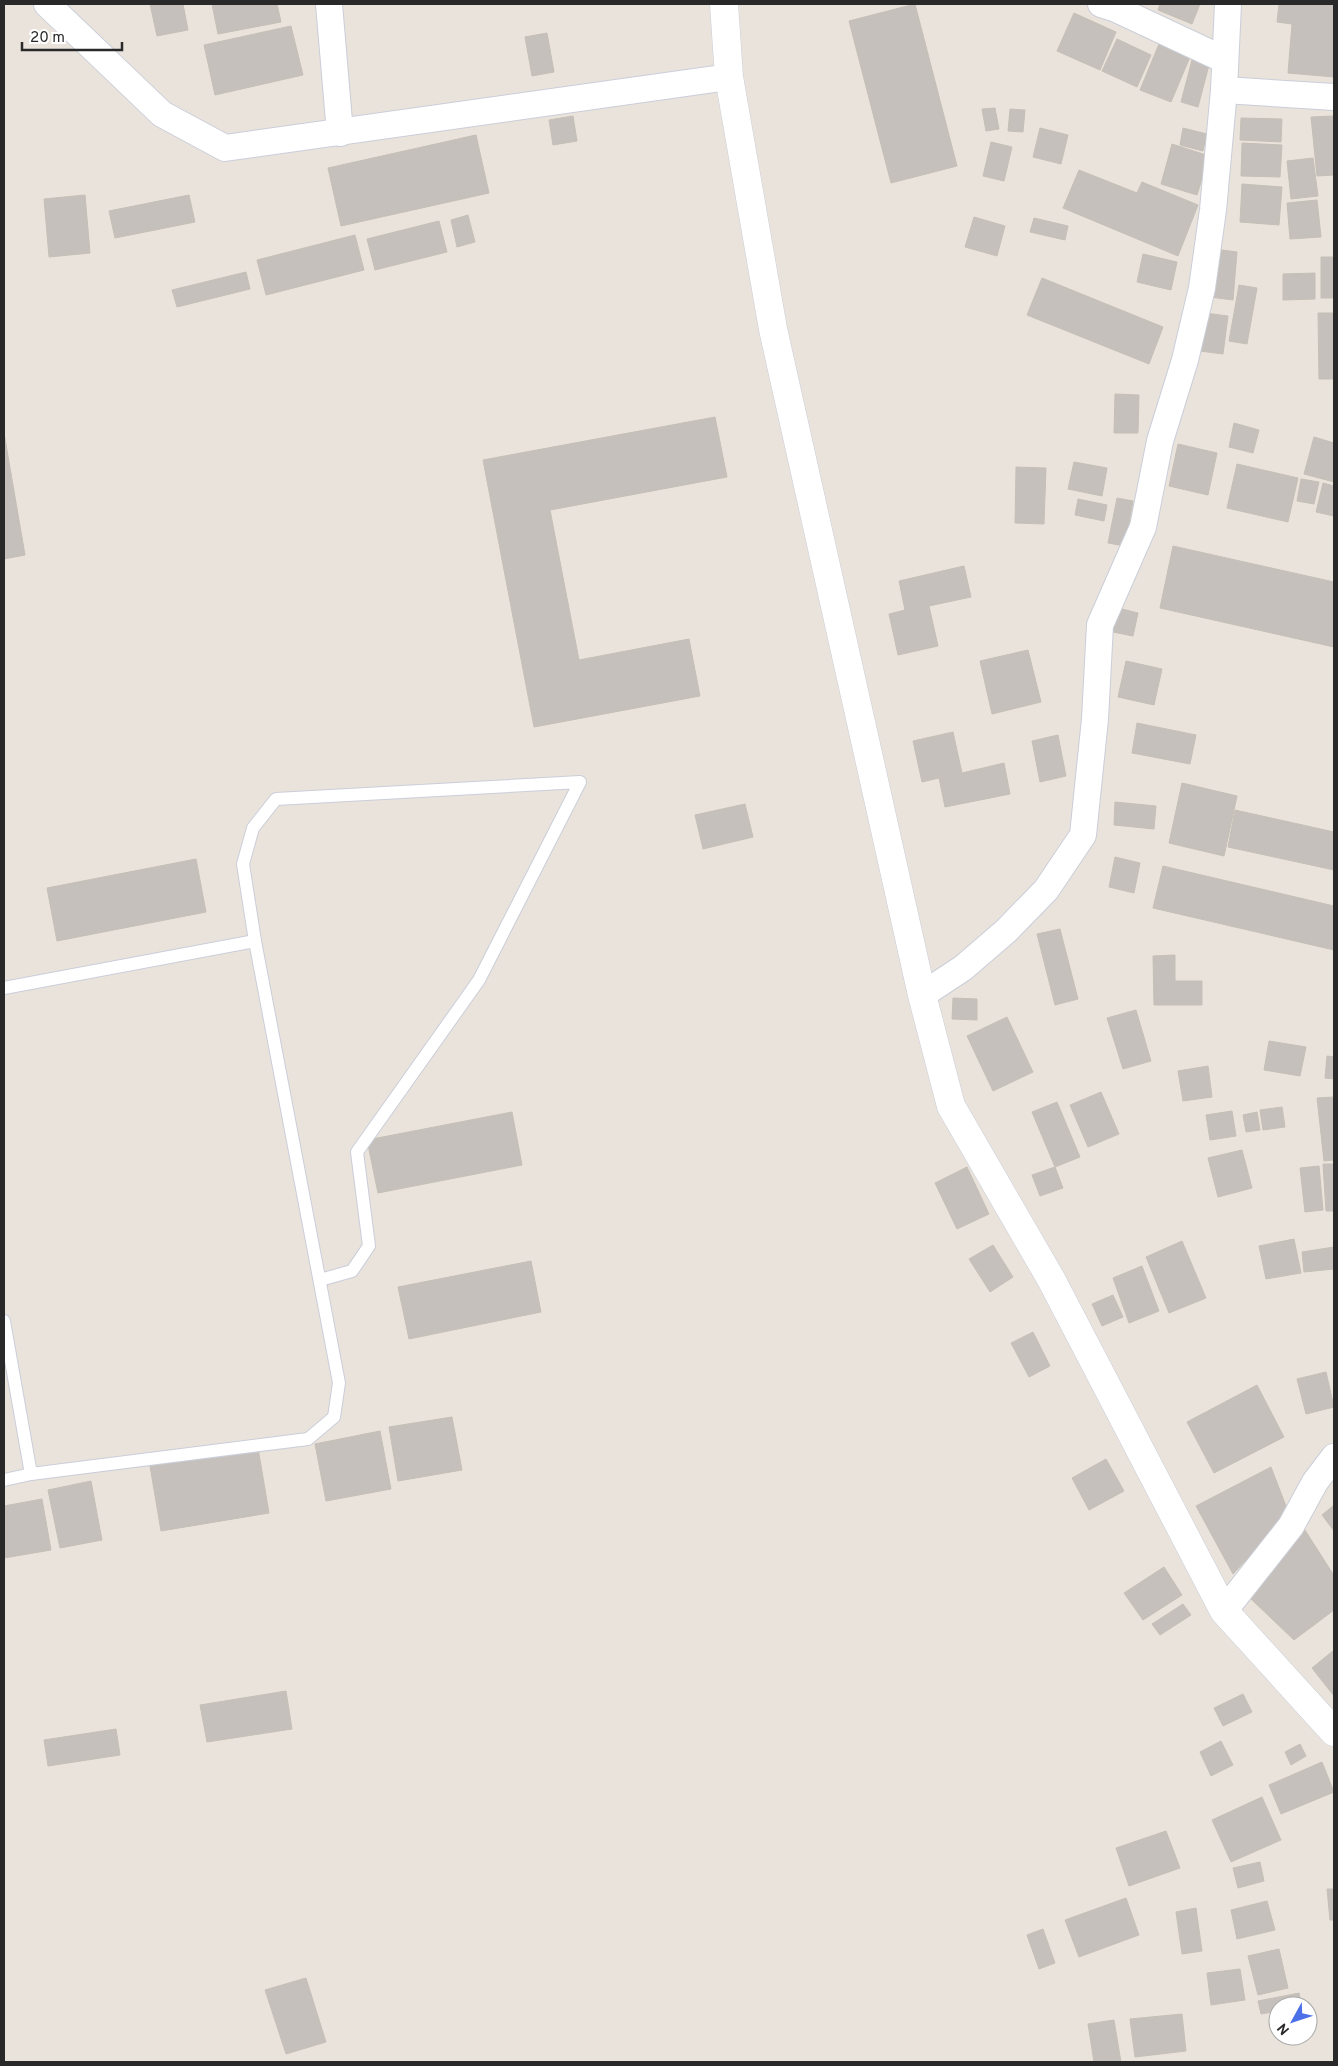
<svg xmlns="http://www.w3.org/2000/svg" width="1338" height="2066" viewBox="0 0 1338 2066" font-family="Overpass,sans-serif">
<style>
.building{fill:#c5c0bb;stroke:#c5bfb6}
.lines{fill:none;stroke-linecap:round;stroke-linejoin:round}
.lane-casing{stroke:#caced9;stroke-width:14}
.street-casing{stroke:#caced9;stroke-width:28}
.secondary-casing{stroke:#caced9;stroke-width:29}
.lane{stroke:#fff;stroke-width:12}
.street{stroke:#fff;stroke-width:26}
.secondary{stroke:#fff;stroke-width:28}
</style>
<rect width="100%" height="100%" fill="#eae3dc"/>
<!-- building -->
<g class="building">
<polygon points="150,4 183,4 188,30 157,36"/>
<polygon points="212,4 277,4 281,22 218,34"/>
<polygon points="915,4 957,166 891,183 849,21"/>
<polygon points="1160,4 1200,4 1192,24 1158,10"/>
<polygon points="1279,4 1334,4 1334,77 1288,73 1292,24 1277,22"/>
<polygon points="1074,13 1116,32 1100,70 1057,51"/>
<polygon points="291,26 303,75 215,95 204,45"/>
<polygon points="547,33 554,72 532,76 525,37"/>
<polygon points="1117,39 1151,55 1137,87 1102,71"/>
<polygon points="1159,44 1190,57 1171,102 1140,90"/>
<polygon points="1192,60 1209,65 1198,107 1181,102"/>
<polygon points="995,108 999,129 986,131 982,109"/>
<polygon points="1010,109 1025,110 1023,132 1008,131"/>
<polygon points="573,116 577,141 553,145 549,120"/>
<polygon points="1334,116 1334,175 1317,176 1311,117"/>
<polygon points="1241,118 1282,119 1281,142 1240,140"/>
<polygon points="1040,128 1068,135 1061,164 1033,157"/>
<polygon points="1183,128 1207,134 1203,151 1180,145"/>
<polygon points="476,135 489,193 341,226 328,168"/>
<polygon points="991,142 1012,147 1004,181 983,176"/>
<polygon points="1242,143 1282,145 1280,177 1241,176"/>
<polygon points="1172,144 1209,156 1197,195 1161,184"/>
<polygon points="1313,158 1318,196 1291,199 1287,161"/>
<polygon points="1079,170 1137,193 1142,182 1198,205 1178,256 1063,208"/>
<polygon points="1242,184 1282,187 1279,225 1240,222"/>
<polygon points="85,195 90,253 49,257 44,199"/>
<polygon points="189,195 195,222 115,238 109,211"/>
<polygon points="1317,200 1321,237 1290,239 1287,203"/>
<polygon points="468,215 475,242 457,247 451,220"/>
<polygon points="974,217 1005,226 997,256 965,247"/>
<polygon points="1034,218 1068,226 1065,240 1030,232"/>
<polygon points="439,221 447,252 375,270 367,239"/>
<polygon points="355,235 364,270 266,295 257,260"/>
<polygon points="1214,249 1237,252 1233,300 1210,297"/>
<polygon points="1143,254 1177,262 1171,290 1137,282"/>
<rect x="1321" y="257" width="13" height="41"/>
<polygon points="246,272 250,289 177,307 172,290"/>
<polygon points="1315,273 1315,299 1283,300 1283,274"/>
<polygon points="1042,278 1163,327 1149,364 1027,315"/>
<polygon points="1239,285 1257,288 1247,344 1229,341"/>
<polygon points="1205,313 1228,316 1223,354 1200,351"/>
<polygon points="1318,313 1334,313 1334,379 1319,379"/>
<polygon points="1115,394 1139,395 1138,433 1114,433"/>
<polygon points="715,417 727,477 550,510 579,660 689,639 700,696 534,727 483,460"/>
<polygon points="1234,423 1259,430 1253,453 1229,447"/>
<polygon points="4,433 25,555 4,559"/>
<polygon points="1314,437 1334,443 1334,482 1304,474"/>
<polygon points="1178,444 1217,453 1208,495 1169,486"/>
<polygon points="1074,462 1107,468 1102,496 1068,489"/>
<polygon points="1237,464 1298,478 1288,522 1227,508"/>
<polygon points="1016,467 1046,468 1044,524 1015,523"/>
<polygon points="1301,479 1319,482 1314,504 1297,501"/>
<polygon points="1323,483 1334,486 1334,516 1316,512"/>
<polygon points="1117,498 1133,501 1125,546 1108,543"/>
<polygon points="1078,499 1107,505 1104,521 1075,515"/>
<polygon points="1173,546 1334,582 1334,647 1160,608"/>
<polygon points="964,566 971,597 929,606 938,646 898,655 889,614 905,610 899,581"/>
<polygon points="1118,608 1138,613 1133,636 1113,632"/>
<polygon points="1028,650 1041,702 992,714 980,661"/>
<polygon points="1126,661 1162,669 1154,705 1118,697"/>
<polygon points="1137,723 1196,735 1190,764 1132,753"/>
<polygon points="953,732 962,773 1004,763 1010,794 945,807 939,778 922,782 913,741"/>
<polygon points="1058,735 1066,776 1040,782 1032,741"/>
<polygon points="1182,783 1237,796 1224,856 1169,843"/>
<polygon points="1115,802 1156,806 1154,829 1114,825"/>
<polygon points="745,804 753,837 703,849 695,815"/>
<polygon points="1235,810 1334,832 1334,870 1228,847"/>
<polygon points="1115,857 1140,863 1134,893 1109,887"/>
<polygon points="196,859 206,912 57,941 47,888"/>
<polygon points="1163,866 1334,906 1334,950 1153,908"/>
<polygon points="1060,929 1078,999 1055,1005 1037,934"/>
<polygon points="1175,955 1175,981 1202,981 1202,1005 1154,1005 1153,956"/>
<polygon points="953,998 977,999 977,1020 952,1019"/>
<polygon points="1136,1010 1151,1061 1123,1069 1107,1018"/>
<polygon points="1007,1017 1033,1072 993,1091 967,1036"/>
<polygon points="1269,1041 1306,1047 1300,1076 1264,1070"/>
<polygon points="1327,1056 1334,1057 1334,1079 1325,1078"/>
<polygon points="1208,1066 1212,1097 1183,1101 1178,1071"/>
<polygon points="1101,1092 1119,1134 1088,1147 1070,1105"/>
<polygon points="1334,1097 1334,1160 1324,1161 1317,1098"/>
<polygon points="1057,1102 1080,1157 1055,1167 1032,1112"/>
<polygon points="1282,1107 1285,1127 1263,1130 1260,1110"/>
<polygon points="1232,1111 1236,1136 1210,1140 1206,1115"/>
<polygon points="512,1112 522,1165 378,1193 367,1140"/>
<polygon points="1257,1112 1260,1130 1246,1132 1243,1115"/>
<polygon points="1242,1150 1252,1188 1218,1197 1208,1158"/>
<polygon points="1323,1164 1334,1164 1334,1211 1326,1211"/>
<polygon points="1319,1166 1323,1210 1305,1212 1300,1168"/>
<polygon points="967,1167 989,1214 957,1229 935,1183"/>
<polygon points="1055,1167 1063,1188 1040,1196 1032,1175"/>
<polygon points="1294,1239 1301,1273 1266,1279 1259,1246"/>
<polygon points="1182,1241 1206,1298 1169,1313 1146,1257"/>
<polygon points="993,1245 1013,1277 990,1292 969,1259"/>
<polygon points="1334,1247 1334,1269 1304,1272 1302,1252"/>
<polygon points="531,1261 541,1312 409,1339 398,1287"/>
<polygon points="1142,1266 1159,1311 1129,1323 1113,1278"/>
<polygon points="1113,1295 1123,1317 1102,1326 1092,1304"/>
<polygon points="1033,1332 1050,1366 1029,1377 1011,1343"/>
<polygon points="1326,1372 1334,1407 1306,1414 1297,1379"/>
<polygon points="1257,1385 1284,1437 1214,1473 1187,1422"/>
<polygon points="452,1417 462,1470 398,1481 389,1427"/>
<polygon points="380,1431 391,1489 326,1501 315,1444"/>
<polygon points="258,1448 269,1513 161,1531 150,1466"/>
<polygon points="1106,1459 1124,1491 1089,1510 1072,1478"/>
<polygon points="1271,1467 1289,1514 1233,1574 1196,1506"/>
<polygon points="91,1481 102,1540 60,1548 48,1490"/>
<polygon points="42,1499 51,1550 4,1558 4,1506"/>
<polygon points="1334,1505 1334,1531 1322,1515"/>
<polygon points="1303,1527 1333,1574 1334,1610 1294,1640 1250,1598"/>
<polygon points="1164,1567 1182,1595 1143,1620 1124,1593"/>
<polygon points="1183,1604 1191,1615 1160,1635 1152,1624"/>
<polygon points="1334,1650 1334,1696 1312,1668"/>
<polygon points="286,1691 292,1729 207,1742 200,1705"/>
<polygon points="1243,1694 1252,1712 1223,1726 1214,1708"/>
<polygon points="116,1729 120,1755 48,1766 44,1740"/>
<polygon points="1221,1741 1233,1765 1211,1776 1200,1752"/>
<polygon points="1300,1744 1306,1756 1291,1765 1285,1752"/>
<polygon points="1322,1762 1334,1792 1281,1814 1269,1785"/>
<polygon points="1262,1797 1281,1840 1231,1862 1212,1820"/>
<polygon points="1166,1831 1180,1868 1129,1886 1116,1848"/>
<polygon points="1260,1862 1264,1881 1238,1888 1233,1868"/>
<polygon points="1327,1889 1334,1889 1334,1920 1330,1920"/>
<polygon points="1126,1898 1139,1935 1079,1957 1065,1920"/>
<polygon points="1267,1901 1275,1930 1237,1939 1231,1910"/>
<polygon points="1196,1908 1202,1951 1182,1954 1176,1912"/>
<polygon points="1043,1929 1055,1963 1039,1969 1027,1935"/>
<polygon points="1279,1949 1288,1988 1258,1995 1248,1956"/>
<polygon points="1240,1969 1245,2000 1211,2005 1207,1973"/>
<polygon points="306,1978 326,2042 286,2054 265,1990"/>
<polygon points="1299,1993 1302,2006 1278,2006 1278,2011 1261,2014 1258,2001"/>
<polygon points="1182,2014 1186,2051 1135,2057 1130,2019"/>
<polygon points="1114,2020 1121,2062 1094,2062 1088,2024"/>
</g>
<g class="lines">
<defs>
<g id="lane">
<polyline points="4,988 255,941"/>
<polyline points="4,1321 31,1474"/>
<polyline points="4,1480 31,1474 308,1439 334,1417 339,1383 255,941 243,864 253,828 276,799 580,782 479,980 357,1152 369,1246 352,1271 320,1280"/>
</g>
<g id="street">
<polyline points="47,4 162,114 225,148 729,77"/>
<polyline points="329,4 340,133"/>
<polyline points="1101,4 1114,8 1225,60"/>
<polyline points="1224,90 1334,97"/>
<polyline points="922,995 963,968 1006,931 1046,890 1083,835 1095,719 1100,625 1143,527 1160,441 1185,360 1202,288 1213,210 1224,90 1228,4"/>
<polyline points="1224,1611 1291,1526 1315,1482 1334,1457"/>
</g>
<polyline id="secondary" points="724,4 729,77 773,329 922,995 951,1106 1051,1279 1224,1611 1334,1732"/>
</defs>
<!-- lane casing -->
<use href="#lane" class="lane-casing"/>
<!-- street casing -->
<use href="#street" class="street-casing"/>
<!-- secondary casing -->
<use href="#secondary" class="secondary-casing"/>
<!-- lane -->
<use href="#lane" class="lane"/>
<!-- street -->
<use href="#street" class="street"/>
<!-- secondary -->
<use href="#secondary" class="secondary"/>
</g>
<!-- border -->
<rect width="1338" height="2066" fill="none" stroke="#292929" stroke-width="10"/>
<!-- north arrow -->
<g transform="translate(1293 2021) rotate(230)"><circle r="24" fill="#ffffff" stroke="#a9a9a9"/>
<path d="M0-4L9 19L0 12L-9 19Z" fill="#4b70e7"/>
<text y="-8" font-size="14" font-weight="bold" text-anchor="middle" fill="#292929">N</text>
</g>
<!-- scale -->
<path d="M22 42v8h100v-8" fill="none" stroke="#292929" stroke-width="2.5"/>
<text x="30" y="42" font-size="15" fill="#292929" stroke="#ffffff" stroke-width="4" paint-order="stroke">20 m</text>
</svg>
